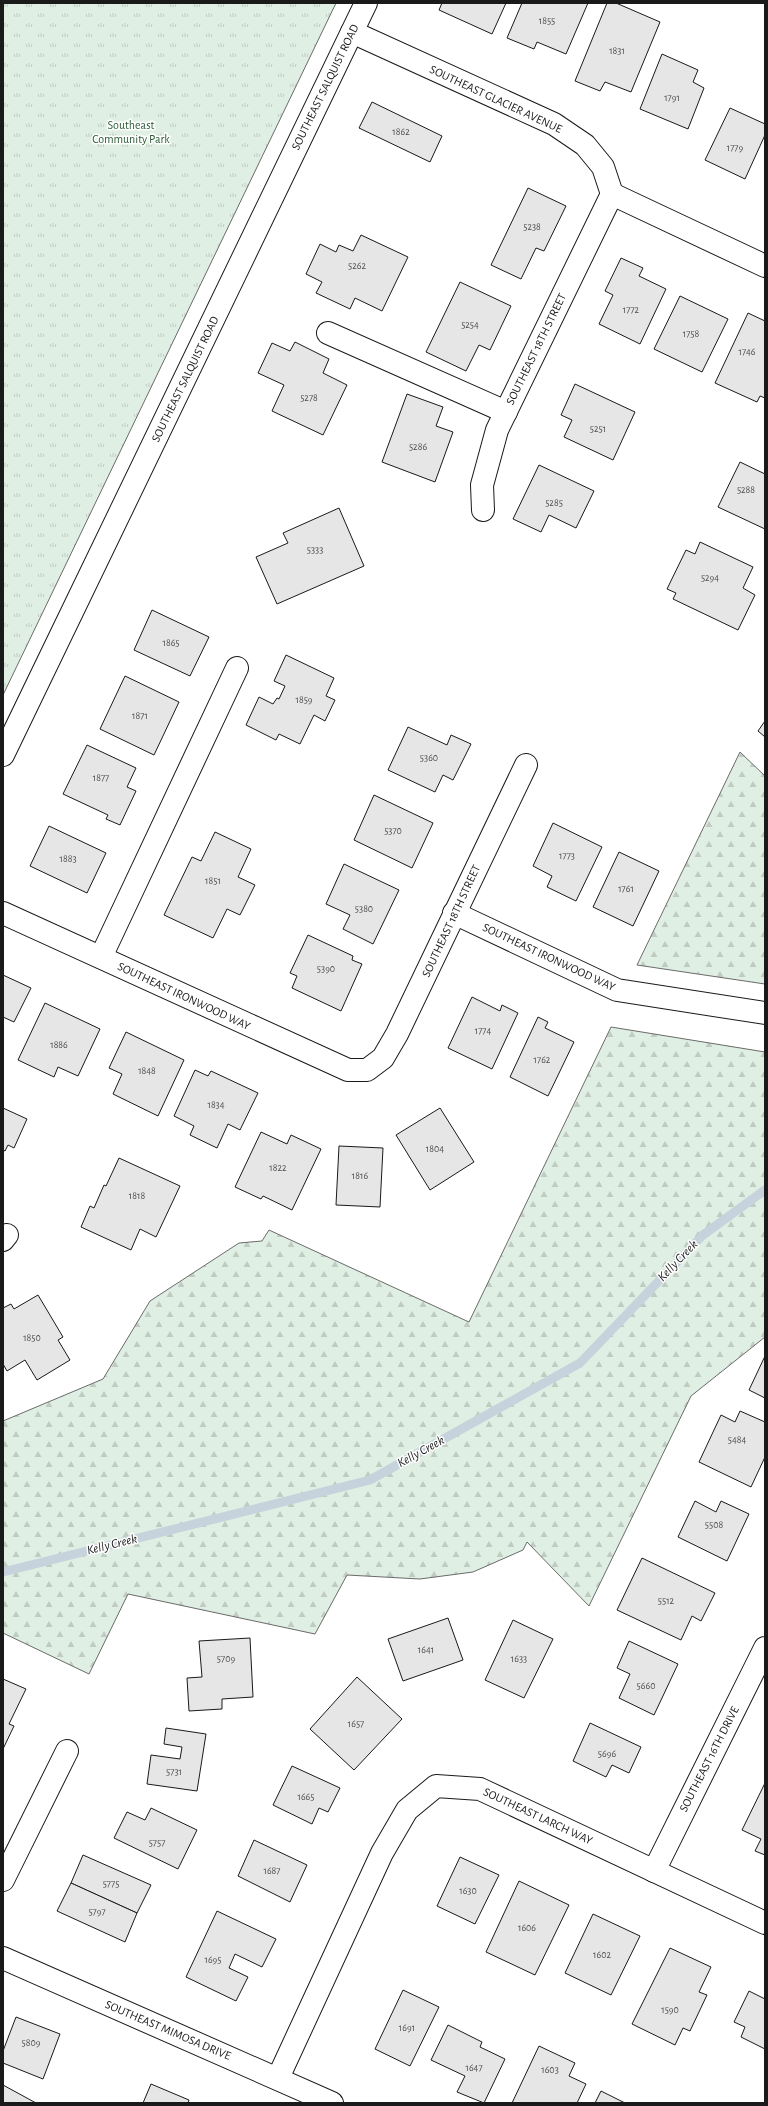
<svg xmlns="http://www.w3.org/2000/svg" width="768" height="2106" viewBox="0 0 768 2106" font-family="'Alegreya Sans',sans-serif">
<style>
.forest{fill:url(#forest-firs);stroke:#6a6a6a}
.park{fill:url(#park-tufts);stroke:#6a6a6a}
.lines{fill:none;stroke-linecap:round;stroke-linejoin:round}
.stream{stroke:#c6d2dc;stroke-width:9}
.building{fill:#e6e6e6;stroke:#1a1a1a}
.minor-casing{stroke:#1a1a1a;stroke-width:24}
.minor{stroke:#fff;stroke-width:22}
.labels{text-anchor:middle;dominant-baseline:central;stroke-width:3;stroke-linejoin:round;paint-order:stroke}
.number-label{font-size:10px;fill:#4d4d4d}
.street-label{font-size:12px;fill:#1a1a1a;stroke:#fff}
.park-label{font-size:12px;fill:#2b5a34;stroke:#fff}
.water-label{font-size:13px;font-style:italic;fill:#1a1a1a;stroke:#fff}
</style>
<defs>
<pattern id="forest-firs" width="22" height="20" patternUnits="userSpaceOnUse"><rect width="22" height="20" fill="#e0efe3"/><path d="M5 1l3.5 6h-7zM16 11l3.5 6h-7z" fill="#c0ccc2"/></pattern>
<pattern id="park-tufts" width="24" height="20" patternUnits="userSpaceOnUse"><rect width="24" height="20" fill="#e0efe3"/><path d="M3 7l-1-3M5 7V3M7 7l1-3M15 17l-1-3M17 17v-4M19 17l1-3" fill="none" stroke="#c0ccc2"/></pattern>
</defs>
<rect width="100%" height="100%" fill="#fff"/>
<!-- forest -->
<g class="forest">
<polygon points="740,752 765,776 765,984 637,965"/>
<polygon points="611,1027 765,1052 765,1337 691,1396 589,1606 527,1542 523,1550 473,1572 420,1579 347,1575 315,1634 128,1594 89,1674 3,1633 3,1421 103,1379 150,1301 239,1243 262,1241 269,1230 469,1322"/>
</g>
<!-- park -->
<polygon class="park" points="3,3 336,3 3,695"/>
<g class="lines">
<!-- stream -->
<polyline class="stream" points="3,1572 370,1480 580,1363 703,1235 765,1190"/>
</g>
<!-- building -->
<g class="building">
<polygon points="442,3 506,3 492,34 439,10"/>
<polygon points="522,3 588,3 566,54 537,42 534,49 507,38"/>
<polygon points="607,3 616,3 660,22 631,92 605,82 600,91 575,81"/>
<polygon points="662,54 698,70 693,82 704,88 688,129 640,109"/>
<polygon points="372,102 442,136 430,162 359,128"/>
<polygon points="730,108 765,124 765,135 745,179 705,160"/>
<polygon points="528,188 566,206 544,251 536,248 521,279 491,265"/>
<polygon points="361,235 408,257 382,311 355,298 350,309 316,293 322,282 306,274 320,244 336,252 339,245 353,251"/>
<polygon points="621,258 643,268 639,276 666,289 640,344 599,324 613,295 605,291"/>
<polygon points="460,282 511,306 490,350 479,345 466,371 426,352"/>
<polygon points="680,296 728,319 702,372 654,349"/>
<polygon points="748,313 765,321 765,398 760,396 757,402 715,383"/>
<polygon points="295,342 329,359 323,373 347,385 323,435 272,411 284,385 258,373 272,343 290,351"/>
<polygon points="575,384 635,412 613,460 564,437 572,420 561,415"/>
<polygon points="407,394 443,407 436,426 453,432 435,482 382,462"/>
<polygon points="740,462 765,474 765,529 718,507"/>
<polygon points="539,465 594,491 576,528 549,515 541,532 513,519"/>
<polygon points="339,508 364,566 277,604 256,557 288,543 283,533"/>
<polygon points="700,542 753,567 743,588 755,595 738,630 673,599 676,593 667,589 686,550 695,554"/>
<polygon points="152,610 209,637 190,676 134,650"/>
<polygon points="286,655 334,678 326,696 335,700 325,721 314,715 300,744 279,734 276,740 246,725 259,697 273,704 277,698 279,699 285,686 274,681"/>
<polygon points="125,676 179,702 154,755 100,729"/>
<polygon points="765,721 765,737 758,731"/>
<polygon points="408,727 447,745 451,735 471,744 453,780 443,775 435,792 388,770"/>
<polygon points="87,745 136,768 127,787 136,791 120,825 106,819 108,815 63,794"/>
<polygon points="374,795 433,823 412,868 354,840"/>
<polygon points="553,823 602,847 576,901 547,887 552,876 533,866"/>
<polygon points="49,826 106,853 87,893 30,866"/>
<polygon points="215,832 251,849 238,877 255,885 240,915 227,909 213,938 164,915 192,857 201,861"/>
<polygon points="619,852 659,871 633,926 593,907"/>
<polygon points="344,864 399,890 373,944 343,929 350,915 326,904"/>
<polygon points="308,935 353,956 352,960 362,964 341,1011 292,988 297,976 290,973"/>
<polygon points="3,975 31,988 14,1022 3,1017"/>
<polygon points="472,997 500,1011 502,1005 518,1013 492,1069 448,1048"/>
<polygon points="45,1003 100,1029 78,1076 58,1067 54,1077 18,1060"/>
<polygon points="538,1017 548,1022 545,1028 574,1042 548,1096 510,1077"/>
<polygon points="126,1032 184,1060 158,1116 113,1094 122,1074 109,1068"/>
<polygon points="195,1070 208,1076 211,1071 258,1093 240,1130 228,1124 217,1148 190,1135 194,1126 174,1116"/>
<polygon points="3,1108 27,1119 14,1148 8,1145 5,1151 3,1150"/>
<polygon points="440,1108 474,1162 430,1190 396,1135"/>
<polygon points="261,1132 287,1144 291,1135 321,1149 292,1210 263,1196 261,1199 235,1187"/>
<polygon points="339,1146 383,1148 380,1207 336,1205"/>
<polygon points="119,1158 180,1186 156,1237 140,1229 131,1250 81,1227 90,1206 94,1208 104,1185 106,1186"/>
<polygon points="38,1295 63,1337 58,1340 70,1360 37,1380 25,1360 7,1371 3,1364 3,1308 11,1304 14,1309"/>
<polygon points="765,1356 765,1398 749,1390"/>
<polygon points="740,1411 765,1422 765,1457 751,1487 699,1462 721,1415 735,1422"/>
<polygon points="695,1501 716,1512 721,1501 749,1514 727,1561 678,1537"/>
<polygon points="642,1558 715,1593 701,1621 692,1616 681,1640 617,1610"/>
<polygon points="448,1618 463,1660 403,1681 388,1639"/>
<polygon points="513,1620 553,1639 524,1698 485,1680"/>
<polygon points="250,1638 253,1697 222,1699 222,1709 189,1711 187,1678 202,1677 199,1641"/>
<polygon points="629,1641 678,1664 654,1715 619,1698 630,1674 617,1668"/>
<polygon points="357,1677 402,1719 354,1770 310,1729"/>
<polygon points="3,1679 26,1689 9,1724 14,1726 3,1749"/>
<polygon points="590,1723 641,1747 629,1773 612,1765 606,1777 573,1761"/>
<polygon points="166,1728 206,1734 197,1791 147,1784 151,1755 180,1759 182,1747 164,1744"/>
<polygon points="292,1766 340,1788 328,1812 319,1808 312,1824 273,1805"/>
<polygon points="765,1783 765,1855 755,1851 761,1839 742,1830"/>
<polygon points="151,1808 197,1830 178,1869 114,1838 127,1812 145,1820"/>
<polygon points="254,1840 307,1865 290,1902 238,1876"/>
<polygon points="83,1855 151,1885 137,1913 71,1883"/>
<polygon points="460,1857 499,1875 475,1924 437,1906"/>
<polygon points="519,1881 569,1905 535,1975 486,1952"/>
<polygon points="71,1883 137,1913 125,1942 57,1911"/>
<polygon points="217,1911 276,1939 262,1967 235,1954 229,1968 248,1977 236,2001 186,1977"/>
<polygon points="593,1914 640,1936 611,1995 565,1973"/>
<polygon points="670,1948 711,1967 699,1992 707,1995 690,2031 683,2028 675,2045 632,2024"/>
<polygon points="403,1990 439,2007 410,2066 375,2049"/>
<polygon points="749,1991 765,1999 765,2049 741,2037 745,2027 734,2022"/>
<polygon points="16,2017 60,2034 43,2079 3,2063 3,2051"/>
<polygon points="448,2025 482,2042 480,2047 505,2059 484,2103 457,2092 465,2076 431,2060"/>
<polygon points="539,2046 575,2063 569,2076 586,2084 577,2103 512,2103"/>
<polygon points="151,2084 189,2100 188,2103 143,2103"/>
<polygon points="3,2085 36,2103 3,2103"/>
<polygon points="601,2091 625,2103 595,2103"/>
</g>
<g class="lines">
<defs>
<g id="minor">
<polyline points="352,32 554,124 585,145 603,167 612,194 765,266"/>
<polyline points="328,333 506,412"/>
<polyline points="483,510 482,485 497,430 612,194"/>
<polyline points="3,755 366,3"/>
<polyline points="3,913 348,1070 367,1070 383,1058 397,1034 526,765"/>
<polyline points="454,913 617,990 765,1013"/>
<polyline points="101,957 237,668"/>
<polyline points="3,1240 7,1235"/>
<polyline points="654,1871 765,1648"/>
<polyline points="3,1880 67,1751"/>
<polyline points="3,1958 332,2103"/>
<polyline points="278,2078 382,1853 407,1810 436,1786 480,1789 765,1923"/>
</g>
</defs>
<!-- minor casing -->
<use href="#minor" class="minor-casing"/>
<!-- minor -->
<use href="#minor" class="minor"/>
</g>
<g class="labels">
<!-- number labels -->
<g class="number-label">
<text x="547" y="21">1855</text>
<text x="617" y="51">1831</text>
<text x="672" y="98">1791</text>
<text x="401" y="132">1862</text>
<text x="735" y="148">1779</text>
<text x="532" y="227">5238</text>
<text x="357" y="266">5262</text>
<text x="631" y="310">1772</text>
<text x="470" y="325">5254</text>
<text x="691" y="334">1758</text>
<text x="747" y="352">1746</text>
<text x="309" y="398">5278</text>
<text x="598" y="429">5251</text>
<text x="418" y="447">5286</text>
<text x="746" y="490">5288</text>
<text x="554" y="503">5285</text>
<text x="315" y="550">5333</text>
<text x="710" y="578">5294</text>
<text x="171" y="643">1865</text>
<text x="304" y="700">1859</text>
<text x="140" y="716">1871</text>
<text x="429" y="758">5360</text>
<text x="101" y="778">1877</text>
<text x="393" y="831">5370</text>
<text x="567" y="856">1773</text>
<text x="68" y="859">1883</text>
<text x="213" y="881">1851</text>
<text x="626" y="889">1761</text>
<text x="364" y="909">5380</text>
<text x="326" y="969">5390</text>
<text x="483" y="1031">1774</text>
<text x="59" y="1045">1886</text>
<text x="542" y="1060">1762</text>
<text x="147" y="1071">1848</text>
<text x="216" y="1105">1834</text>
<text x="435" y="1149">1804</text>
<text x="278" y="1168">1822</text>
<text x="360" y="1176">1816</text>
<text x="137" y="1196">1818</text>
<text x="32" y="1338">1850</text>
<text x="737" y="1440">5484</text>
<text x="714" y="1525">5508</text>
<text x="666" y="1601">5512</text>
<text x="426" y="1650">1641</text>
<text x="226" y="1659">5709</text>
<text x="519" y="1659">1633</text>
<text x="646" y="1686">5660</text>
<text x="356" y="1724">1657</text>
<text x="607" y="1754">5696</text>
<text x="174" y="1772">5731</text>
<text x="306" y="1797">1665</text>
<text x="157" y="1843">5757</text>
<text x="272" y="1871">1687</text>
<text x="111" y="1884">5775</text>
<text x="468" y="1891">1630</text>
<text x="97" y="1912">5797</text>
<text x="527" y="1928">1606</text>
<text x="602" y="1955">1602</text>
<text x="213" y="1960">1695</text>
<text x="670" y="2010">1590</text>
<text x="407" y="2028">1691</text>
<text x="31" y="2043">5809</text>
<text x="474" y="2068">1647</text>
<text x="550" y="2070">1603</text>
</g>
<!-- street labels -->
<g class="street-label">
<text transform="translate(325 87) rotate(-64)">SOUTHEAST SALQUIST ROAD</text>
<text transform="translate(496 99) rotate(25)">SOUTHEAST GLACIER AVENUE</text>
<text transform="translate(536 349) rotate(-64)">SOUTHEAST 18TH STREET</text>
<text transform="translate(185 379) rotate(-64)">SOUTHEAST SALQUIST ROAD</text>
<text transform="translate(451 921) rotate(-65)">SOUTHEAST 18TH STREET</text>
<text transform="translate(549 957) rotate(25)">SOUTHEAST IRONWOOD WAY</text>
<text transform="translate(184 996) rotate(25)">SOUTHEAST IRONWOOD WAY</text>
<text transform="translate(709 1759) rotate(-63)">SOUTHEAST 16TH DRIVE</text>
<text transform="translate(538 1816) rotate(25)">SOUTHEAST LARCH WAY</text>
<text transform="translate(168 2030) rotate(23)">SOUTHEAST MIMOSA DRIVE</text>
</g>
<!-- park labels -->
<g class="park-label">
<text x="131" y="125">Southeast<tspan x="131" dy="14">Community Park</tspan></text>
</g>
<!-- water labels -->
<g class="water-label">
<text transform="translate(678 1261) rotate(-46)">Kelly Creek</text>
<text transform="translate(421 1452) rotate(-29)">Kelly Creek</text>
<text transform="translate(112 1545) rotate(-14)">Kelly Creek</text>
</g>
</g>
<!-- border -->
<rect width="768" height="2106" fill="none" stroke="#1a1a1a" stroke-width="8"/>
</svg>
